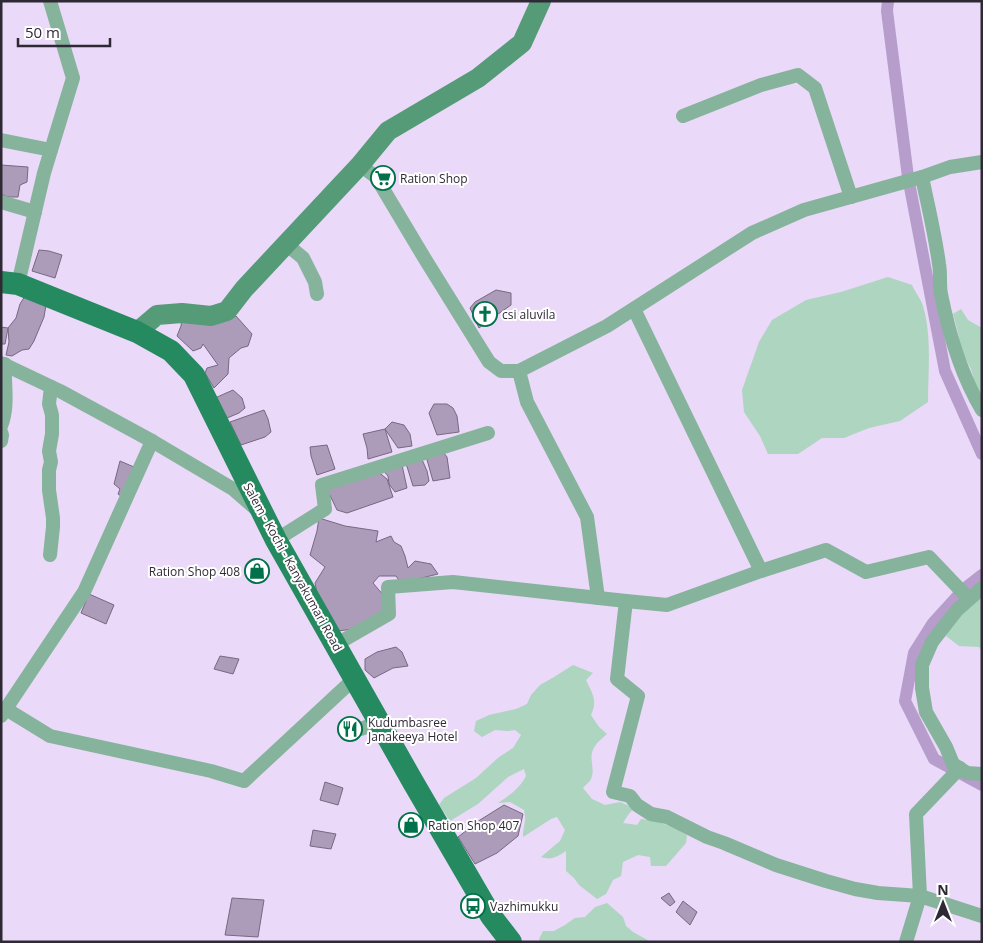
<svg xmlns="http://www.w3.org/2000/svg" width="983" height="943" viewBox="0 0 983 943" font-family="'Open Sans',sans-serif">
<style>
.green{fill:#add5bf}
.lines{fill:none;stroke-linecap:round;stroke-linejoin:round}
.canal{stroke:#b69dcb;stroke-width:12}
.building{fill:#ac9cb9;stroke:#776883}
.street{stroke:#86b39b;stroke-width:14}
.secondary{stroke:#559b78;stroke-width:20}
.primary{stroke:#268a60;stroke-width:22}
.labels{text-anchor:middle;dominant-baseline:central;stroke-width:4;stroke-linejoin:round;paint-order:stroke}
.poi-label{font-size:12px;fill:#2f2935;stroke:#fff;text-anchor:start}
.street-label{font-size:12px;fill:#2f2935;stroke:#fff}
</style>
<rect width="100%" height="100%" fill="#ead9f8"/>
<!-- green -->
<g class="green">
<path d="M888 277 912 285C915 292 921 299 923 306 932 336 928 371 928 402L900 421 869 428 844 438H822L798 454H768L760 436 744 412 742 390 759 342 772 320 806 300 841 292Z"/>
<polygon points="961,309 968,320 982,328 982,402 976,388 971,369 961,350 958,332 953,314"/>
<polygon points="982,597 982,651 979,647 959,646 946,636 957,616 971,607"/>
<path d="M573 665 593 673 586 680C592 693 598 700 591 715L599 727 607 734C603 738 598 741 595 746 587 757 596 768 591 779 590 782 585 785 583 788L592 799 605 805 620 802 634 808 628 815 623 823 637 825 641 819C660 821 671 826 687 835L686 843 666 866H651L650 857 638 855 623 862 621 876 613 880 606 894 597 899 579 885 574 878 566 871V851C558 856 552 861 541 857L560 841 565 830 557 817 551 819 523 837C523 825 527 823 524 810L510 802 498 803C510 795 519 789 526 776L524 769 508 777 478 804 450 821 439 805 444 798 476 778 499 757 513 748 521 735 515 730 507 731 495 730 482 737 474 731 476 721 489 715 516 709 527 704 531 695 540 685 554 677Z"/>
<polygon points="607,903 623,917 626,926 633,932 651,942 540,942 539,939 543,931 554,931 565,925 575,918 585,917 595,907"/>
</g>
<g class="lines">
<!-- canal -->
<g class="canal">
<polyline points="888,1 887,11 908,177 945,371 982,454"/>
<polyline points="982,575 964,589 933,623 914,653 905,701 934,759 982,785"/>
</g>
</g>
<!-- building -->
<g class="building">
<polygon points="1,165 28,167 27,182 20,185 18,197 7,197 1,194"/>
<polygon points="39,250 49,251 62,255 55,278 32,271"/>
<polygon points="496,290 511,293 511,305 488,321 479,328 470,308 475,302"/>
<polygon points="25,296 46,305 44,317 34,341 29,349 22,350 12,356 6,355 9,342 8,328 16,318 20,304"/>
<polygon points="236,316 252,334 248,346 241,348 229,358 228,374 214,388 205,373 207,368 218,365 203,344 201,348 193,351 177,336 181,326 182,318"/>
<polygon points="1,327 8,328 5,344 1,344"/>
<polygon points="233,390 242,398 245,408 239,413 227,418 215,398"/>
<polygon points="434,404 447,404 453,408 457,416 459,432 437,435 429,413"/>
<polygon points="264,410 268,419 271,432 265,437 241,445 230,422"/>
<polygon points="392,422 404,425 410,434 412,446 398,448 385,429"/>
<polygon points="385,429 392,452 368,459 367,448 363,434"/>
<polygon points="327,445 335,469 317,475 311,456 310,447"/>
<polygon points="443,452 447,457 450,478 433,481 426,456"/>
<polygon points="420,455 427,471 429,481 425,485 413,486 405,460"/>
<polygon points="120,461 134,467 124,498 118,494 120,489 114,484"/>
<polygon points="402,465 407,488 395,492 389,484 388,476 382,469"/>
<polygon points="377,471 387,479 393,497 347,513 337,510 326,487"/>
<polygon points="319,518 345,526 378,531 376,542 391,536 394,542 401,546 405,556 408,568 415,561 431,564 438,574 401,583 396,576 379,576 373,583 384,596 388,608 353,629 338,631 317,593 315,583 325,567 310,555 317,531"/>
<polygon points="89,594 114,605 106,624 81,613"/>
<polygon points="396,647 402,652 408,666 393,668 374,678 365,670 365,659 377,652"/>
<polygon points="220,656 239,659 233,674 214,669"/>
<polygon points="325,782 343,788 338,805 320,800"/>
<polygon points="504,805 523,814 518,836 497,853 475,864 458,837 480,820"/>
<polygon points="313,830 336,834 331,849 310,846"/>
<polygon points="669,893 675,902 670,906 661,898"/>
<polygon points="232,898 264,900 258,937 225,935"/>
<polygon points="683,901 697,912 690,925 676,912"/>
</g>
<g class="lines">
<!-- street -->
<g class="street">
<polyline points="683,116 761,85 798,75 815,88 851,197"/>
<polyline points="1,140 51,150"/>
<polyline points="360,165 376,177 425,259 489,362 501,371 519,371 607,326 752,233 804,210 922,177 950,167 982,162"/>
<path d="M922 177C928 206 935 234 939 264 941 274 939 284 941 294 949 334 961 375 982 410"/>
<polyline points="1,202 35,212"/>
<polyline points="286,244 303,258 315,282 317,294"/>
<polyline points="18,284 44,173 73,78 50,1"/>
<polyline points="634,309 761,571"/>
<polyline points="1,363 60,391 152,441 233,489 256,509"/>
<polyline points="519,371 527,402 587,517 598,598"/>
<path d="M1 426C9 406 4 386 5 364"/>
<polyline points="1,432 2,435 1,441"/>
<polyline points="276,540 325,509 322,485 488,433"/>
<polyline points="50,555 53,527 53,518 49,490 49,470 51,462 49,451 52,434 52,415 49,404 51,387"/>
<polyline points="982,588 957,610 932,642 922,665 922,688 926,712 946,747 953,764 967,773 982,774"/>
<polyline points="626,601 667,605 761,571 826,550 866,572 929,557 969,599"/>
<polyline points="335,645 389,614 388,587 453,582 626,601 617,679 638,696 613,792 630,796 637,805 651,814 667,817 707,837 724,843 776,865 826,881 855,889 878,893 920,896 982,916"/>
<polyline points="6,709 50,736 211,771 244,781 354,679"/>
<polyline points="1,716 84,592 152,441"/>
<polyline points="361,729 379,722"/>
<polyline points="906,942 920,896 916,814 960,768"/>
</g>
<!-- secondary -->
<polyline class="secondary" points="137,332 157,315 182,313 211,316 227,311 244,289 360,165 388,131 478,78 522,43 541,1"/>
<!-- primary -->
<polyline class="primary" points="1,282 18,284 137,332 171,351 194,375 276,540 413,782 491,916 511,942"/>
</g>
<!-- icons -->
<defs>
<symbol id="supermarket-ring" viewBox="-11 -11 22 22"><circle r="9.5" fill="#fff" stroke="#00714a" stroke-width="1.5"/><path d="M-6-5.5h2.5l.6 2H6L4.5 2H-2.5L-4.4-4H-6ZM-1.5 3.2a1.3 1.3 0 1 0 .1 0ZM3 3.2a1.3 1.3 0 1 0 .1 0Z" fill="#00714a"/></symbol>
<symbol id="church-ring" viewBox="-11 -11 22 22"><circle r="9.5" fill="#fff" stroke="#00714a" stroke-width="1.5"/><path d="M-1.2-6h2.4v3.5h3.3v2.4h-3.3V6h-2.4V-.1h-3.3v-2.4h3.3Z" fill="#00714a"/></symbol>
<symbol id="shop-ring" viewBox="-11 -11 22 22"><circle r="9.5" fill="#fff" stroke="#00714a" stroke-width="1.5"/><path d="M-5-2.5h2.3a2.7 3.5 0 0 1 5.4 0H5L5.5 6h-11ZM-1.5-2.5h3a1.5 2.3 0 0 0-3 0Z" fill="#00714a"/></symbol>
<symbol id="restaurant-ring" viewBox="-11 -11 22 22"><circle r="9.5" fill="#fff" stroke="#00714a" stroke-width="1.5"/><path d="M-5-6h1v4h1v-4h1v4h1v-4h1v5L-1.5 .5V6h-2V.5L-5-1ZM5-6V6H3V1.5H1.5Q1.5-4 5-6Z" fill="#00714a"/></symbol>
<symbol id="bus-ring" viewBox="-11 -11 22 22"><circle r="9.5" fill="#fff" stroke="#00714a" stroke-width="1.5"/><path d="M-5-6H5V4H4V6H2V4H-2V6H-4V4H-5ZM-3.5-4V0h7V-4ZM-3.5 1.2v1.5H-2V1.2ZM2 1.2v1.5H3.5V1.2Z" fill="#00714a"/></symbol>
</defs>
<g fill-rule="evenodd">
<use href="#supermarket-ring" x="369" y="164" width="28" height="28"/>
<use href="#church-ring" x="471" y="300" width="28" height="28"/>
<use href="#shop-ring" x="243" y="557" width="28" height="28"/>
<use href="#restaurant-ring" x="336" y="715" width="28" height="28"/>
<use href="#shop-ring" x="397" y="811" width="28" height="28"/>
<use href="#bus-ring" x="459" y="892" width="28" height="28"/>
</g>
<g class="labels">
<!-- poi labels -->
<g class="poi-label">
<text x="400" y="178">Ration Shop</text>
<text x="502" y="314">csi aluvila</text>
<text x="240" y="571" text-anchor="end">Ration Shop 408</text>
<text x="368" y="722">Kudumbasree<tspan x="368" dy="14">Janakeeya Hotel</tspan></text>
<text x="428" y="825">Ration Shop 407</text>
<text x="490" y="906">Vazhimukku</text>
</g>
<!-- street labels -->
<g class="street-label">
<text transform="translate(293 567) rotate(61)">Salem - Kochi - Kanyakumari Road</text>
</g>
</g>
<!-- border -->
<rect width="983" height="943" fill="none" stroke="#2f2935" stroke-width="5"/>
<!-- north arrow -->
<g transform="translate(943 903)" stroke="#ffffff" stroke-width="4" paint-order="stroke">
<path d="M0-4L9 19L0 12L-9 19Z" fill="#2f2935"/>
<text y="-8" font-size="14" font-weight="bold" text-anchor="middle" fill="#2f2935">N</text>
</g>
<!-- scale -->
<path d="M18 38v8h92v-8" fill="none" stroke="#2f2935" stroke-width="2.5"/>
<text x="25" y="38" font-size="15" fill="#2f2935" stroke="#ffffff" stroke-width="4" paint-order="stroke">50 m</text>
</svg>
